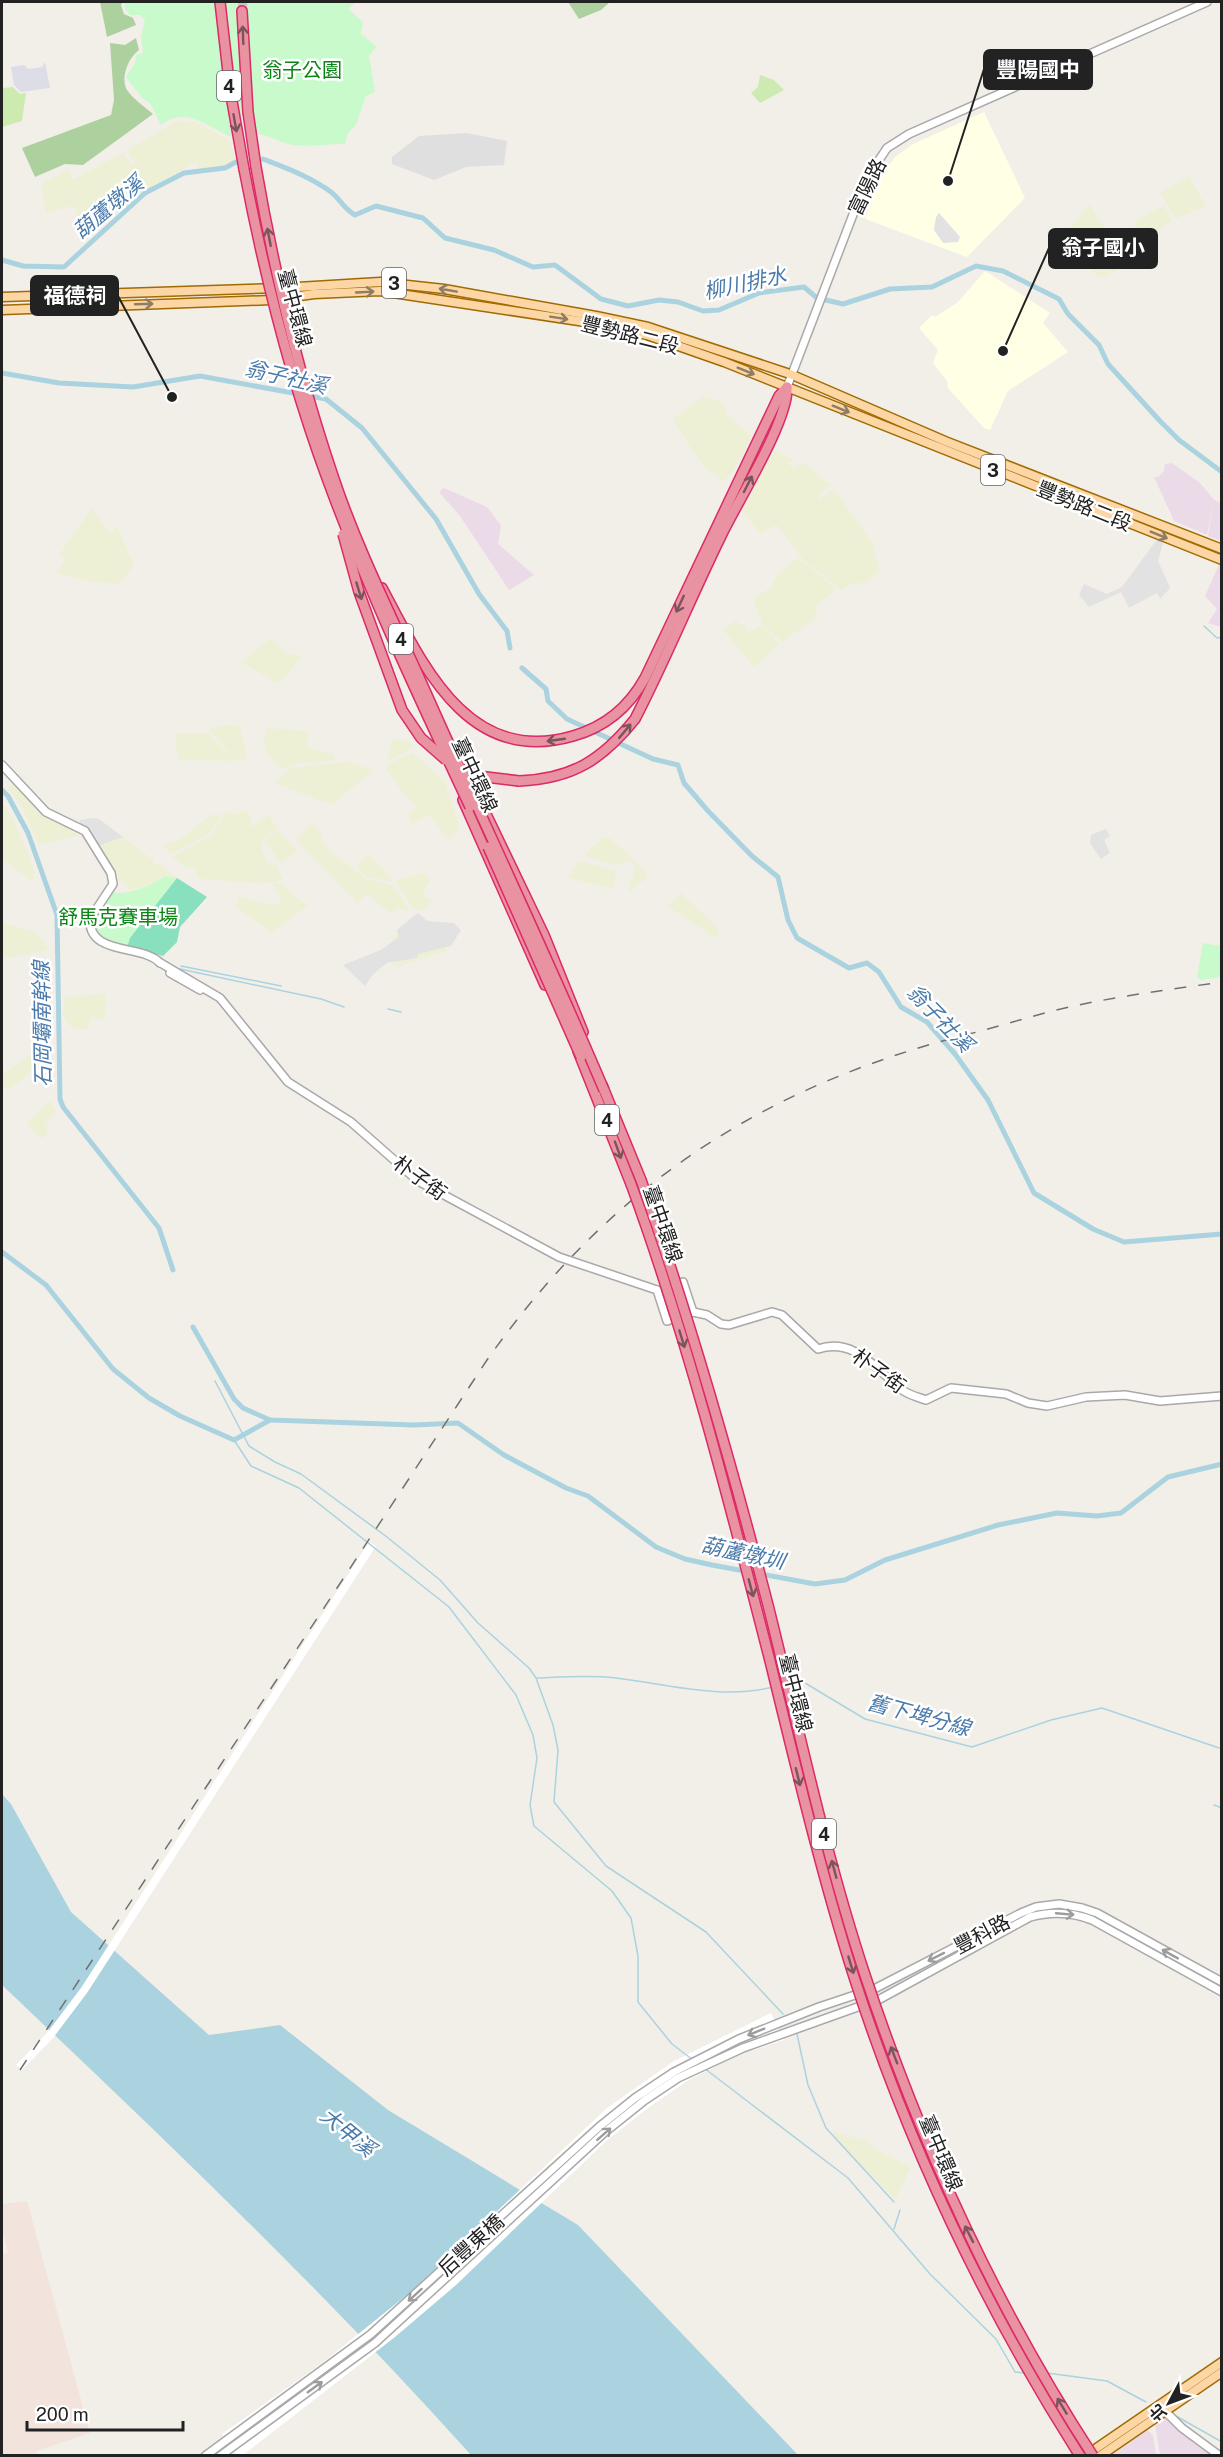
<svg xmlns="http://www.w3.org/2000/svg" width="1223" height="2457" viewBox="0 0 1223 2457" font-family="'Public Sans','Noto Sans TC',sans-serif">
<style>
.residential{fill:#e0dfdf}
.industrial{fill:#ebdbe8}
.education{fill:#ffffe5}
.military{fill:#f3e3dd}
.farmland{fill:#eef0d5}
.grass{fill:#cdebb0}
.forest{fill:#add19e}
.park{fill:#c8facc}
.pitch{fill:#88e0be}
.parking{fill:#e2e2e2}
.plaza{fill:#dddde8}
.water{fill:#aad3df}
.pier{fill:#fff}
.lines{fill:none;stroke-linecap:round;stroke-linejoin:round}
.stream{stroke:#aad3df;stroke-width:1.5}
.canal{stroke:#aad3df;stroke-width:5}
.motorway-tunnel{stroke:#c8c6c1;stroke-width:9;stroke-dasharray:9 4.5;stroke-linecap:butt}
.tertiary-casing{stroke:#a9a9a9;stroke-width:10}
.primary-casing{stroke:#a06b00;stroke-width:11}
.motorway-casing{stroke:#dc2a67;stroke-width:12}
.tertiary{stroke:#fff;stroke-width:7}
.primary{stroke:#fcd6a4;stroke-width:8}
.motorway{stroke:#e892a2;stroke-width:9}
.rail{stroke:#707070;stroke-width:1.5;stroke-dasharray:12 12;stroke-linecap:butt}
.motorway-bridge-casing{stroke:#dc2a67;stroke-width:12;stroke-linecap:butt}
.motorway-bridge{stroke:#e892a2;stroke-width:9}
.oneway{stroke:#7b545c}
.oneway2{stroke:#8f7c63}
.oneway3{stroke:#9c9c9c}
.labels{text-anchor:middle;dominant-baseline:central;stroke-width:5;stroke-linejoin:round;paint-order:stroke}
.shield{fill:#fff;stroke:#646464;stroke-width:1.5}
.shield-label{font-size:18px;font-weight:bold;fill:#222}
.park-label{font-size:20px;fill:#0c8416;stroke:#fff}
.street-label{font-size:20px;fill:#222;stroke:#fff}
.water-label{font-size:21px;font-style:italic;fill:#4a7aab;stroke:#fff}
.leader{fill:none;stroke:#222;stroke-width:2}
.callout-dot{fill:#222;stroke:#fff;stroke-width:2}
.callout{fill:#222;stroke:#222;stroke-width:2}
.callout-label{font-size:21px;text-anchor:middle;font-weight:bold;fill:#fff}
</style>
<rect width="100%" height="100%" fill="#f2efe9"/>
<!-- residential -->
<polygon class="residential" points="467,133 507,141 504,165 466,167 434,180 392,164 392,157 419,136"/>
<!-- industrial -->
<g class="industrial">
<polygon points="1172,463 1200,483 1214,500 1221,503 1221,541 1208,536 1213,505 1207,535 1174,521 1154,477 1158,477 1164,471 1165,464"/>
<polygon points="444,488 487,507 501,525 498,544 534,575 509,590 460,516 439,492"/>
<polygon points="1219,565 1222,566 1221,627 1208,623 1217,609 1205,596"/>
<polygon points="1165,2418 1168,2419 1218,2455 1160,2455 1155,2425"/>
<polygon points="1147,2430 1153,2435 1156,2455 1113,2455"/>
</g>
<!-- education -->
<g class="education">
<polygon points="984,112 1025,198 967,257 865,219 881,176 895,157 913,144"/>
<polygon points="985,271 1050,313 1043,323 1068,352 1008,391 990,430 984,428 948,388 947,381 933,363 938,350 919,328 932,315 935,317 958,302"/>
</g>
<!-- military -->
<polygon class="military" points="27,2201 90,2433 37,2451 36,2455 2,2455 2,2254 8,2252 2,2231 2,2204"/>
<!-- farmland -->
<g class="farmland">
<polygon points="177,121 196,122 231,141 235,161 225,166 199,169 196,162 143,192 85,241 74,226 77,209 73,206 46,213 41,186 46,181 69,169 72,180 123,153 133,166 135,164 128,150"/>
<polygon points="1189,176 1206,206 1176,219 1160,193"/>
<polygon points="1089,204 1121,255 1125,253 1130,262 1105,277 1103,275 1098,278 1067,233"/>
<polygon points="1164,205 1172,221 1145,239 1134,222"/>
<polygon points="703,396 722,402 728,416 752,436 733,472 722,482 713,472 710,474 697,457 673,420"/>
<polygon points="773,450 794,460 789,464 793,469 803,462 830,485 818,496 820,499 834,489 874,545 874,551 880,572 867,582 850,585 841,590 804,561 777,525 760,533 742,511"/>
<polygon points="92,508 110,534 117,526 134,566 118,584 93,582 57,573 66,559 59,555"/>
<polygon points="798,558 834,587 835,591 815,606 818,617 782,642 763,625 753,599 771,587 778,574"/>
<polygon points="736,620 741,626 744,624 748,632 762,625 779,644 754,667 723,630"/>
<polygon points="271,638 284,652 301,656 288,674 277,683 241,662"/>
<polygon points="224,725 240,726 247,758 239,761 235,759 208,729"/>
<polygon points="267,728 308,731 308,747 334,755 335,760 299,763 281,769 267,753 264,739"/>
<polygon points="175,733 208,733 235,761 178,760"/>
<polygon points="393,739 411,742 412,746 410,750 387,761"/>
<polygon points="412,752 445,782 460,828 448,840 430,815 411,824 407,813 416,809 416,806 400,789 385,767"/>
<polygon points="349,762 373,770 332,805 274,783 290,768"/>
<polygon points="15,781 43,813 85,834 39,845 21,805 7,788"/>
<polygon points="2,801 13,819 27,851 35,873 32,881 2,859"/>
<polygon points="247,810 252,820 250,823 252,827 268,815 278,828 264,838 261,848 269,865 277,865 283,880 263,884 200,879 193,867 186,868 172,857 210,836 226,812 236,814"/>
<polygon points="211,815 222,815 208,835 172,854 162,846 179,840"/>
<polygon points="312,823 322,834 324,844 332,853 367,879 393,886 411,912 399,908 390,913 367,894 357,903 296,840"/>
<polygon points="278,830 298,851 281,863 265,842 265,839"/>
<polygon points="123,837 153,860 154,864 160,864 177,878 165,876 156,882 130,891 125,883 115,879 98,846"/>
<polygon points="604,837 610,838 649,875 632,891 628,889 636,866 630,860 617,865 592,859 585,854"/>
<polygon points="368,854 389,875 393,882 366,876 356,867"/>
<polygon points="580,861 616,870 614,889 567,878"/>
<polygon points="424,873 430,879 422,896 432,900 424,911 414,909 396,884 396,880"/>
<polygon points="283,883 287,890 308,906 272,932 235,907 239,897 274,905 282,902 273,884"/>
<polygon points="681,893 719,930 716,938 667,906"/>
<polygon points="416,915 447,951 397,967 392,964 388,951 393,937 408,922 407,920"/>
<polygon points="2,922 37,933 49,950 2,959"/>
<polygon points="106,994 105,1020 91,1018 87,1030 73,1028 66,1022 63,1015 65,997"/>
<polygon points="44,1045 46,1060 8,1090 2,1084 2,1075"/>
<polygon points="50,1101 56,1112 46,1126 48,1132 42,1139 27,1126 30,1119"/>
<polygon points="835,2132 870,2142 870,2146 911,2167 895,2200 834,2136"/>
</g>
<!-- grass -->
<g class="grass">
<polygon points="760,75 774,80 784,90 760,103 751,93 758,87"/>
<polygon points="13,87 20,94 26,93 22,121 2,127 2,88"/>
</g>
<!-- forest -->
<g class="forest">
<polygon points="100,2 123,2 121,5 124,14 133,18 136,25 107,37"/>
<polygon points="568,2 610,2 601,10 579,19"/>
<path d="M136 38 139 50C129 57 120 77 127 90 132 98 145 107 153 114L83 165 65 164 35 177 22 148 111 115 114 100 110 43 125 45Z"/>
</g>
<!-- park -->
<g class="park">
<path d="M124 2H356L348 9 363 22 361 34 377 47 369 55 375 92 366 96 356 125 348 133 345 144C329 144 310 147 293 145 279 143 268 133 253 134L252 115 230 116 231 137C209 127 185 105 161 125L150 103 142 98 126 77 135 63 136 55 143 53 141 36 145 20 140 15H130L125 9Z"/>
<path d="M165 876 177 878 130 938 127 947C110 944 100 941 92 925L94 914 112 889 116 893C133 893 151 886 165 876Z"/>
<polygon points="1203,943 1221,946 1221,977 1201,980 1197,977"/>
</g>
<!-- pitch -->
<polygon class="pitch" points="177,878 207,897 180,927 177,942 163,956 127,947 130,938"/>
<!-- parking -->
<g class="parking">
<polygon points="939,213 960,237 958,242 943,243 934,230 936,217"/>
<polygon points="1158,538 1163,543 1158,561 1170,588 1160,599 1157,593 1129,608 1121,592 1089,607 1079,595 1084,584 1107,594 1122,587"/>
<polygon points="92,818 99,819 123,837 98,846 88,831 80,824 80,820"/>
<polygon points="1106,829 1110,836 1104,840 1110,853 1101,859 1090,843 1091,835"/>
<polygon points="418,913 427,921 454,923 461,930 451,946 418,954 417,958 387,963 373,974 365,986 343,965 381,950 399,937 397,930"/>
</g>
<!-- plaza -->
<polygon class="plaza" points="45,62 50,88 21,92 14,85 11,67 24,65 28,69 42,67"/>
<!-- water -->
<path class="water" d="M2 1794 11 1804 71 1912 209 2035 280 2025 388 2110 578 2225 798 2455H471C324 2291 162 2137 2 1985Z"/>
<!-- pier -->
<g class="pier">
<polygon points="369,1542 376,1546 87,1993 53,2038 22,2070 16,2065 47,2033 81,1988"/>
<polygon points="771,2013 784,2040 738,2055 687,2081 648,2108 606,2141 456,2285 395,2337 243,2455 237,2455 222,2434 321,2364 413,2290 607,2108 674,2061"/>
</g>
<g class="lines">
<!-- stream -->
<g class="stream">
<polyline points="1204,626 1217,638 1222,637"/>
<polyline points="181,966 281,986"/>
<polyline points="180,969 321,999 344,1007"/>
<polyline points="388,1009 401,1012"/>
<polyline points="215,1381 249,1446 275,1462 301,1474 387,1537 440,1580 478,1623 529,1668 536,1678 553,1725 558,1750 554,1802 606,1866 706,1932 783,2014"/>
<polyline points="234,1440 251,1466 299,1488 449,1607 516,1695 533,1735 537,1758 530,1805 534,1826 612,1891 631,1918 638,1956 638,2002 672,2044 693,2060"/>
<path d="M537 1678C563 1677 590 1675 616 1678 667 1684 722 1700 773 1687"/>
<polyline points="792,1682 800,1680 865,1719 972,1747 1051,1720 1102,1708 1222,1749"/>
<polyline points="1214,1805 1222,1808"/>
<polyline points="797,2034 808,2085 826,2128 894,2202"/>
<polyline points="704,2068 848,2178 930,2274 996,2339 1015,2372 1024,2373"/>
<polyline points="894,2229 900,2210"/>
<polyline points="1047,2373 1107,2381 1146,2402"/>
<polyline points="1176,2416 1222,2442"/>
</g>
<!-- canal -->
<g class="canal">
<path d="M263 159C286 168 311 177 331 192 340 199 344 209 355 215L376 206 423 218 445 238 494 250 533 267 555 265 601 299 628 306 659 300 678 302 703 311 719 310 759 293 804 287 817 298 843 304 890 289 932 287 976 266 1003 271 1059 299 1068 314 1099 345 1108 364 1160 421 1179 440 1222 472"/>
<polyline points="2,260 23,266 64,267 145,193 184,173 225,168 236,162"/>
<polyline points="2,373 59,383 133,387 200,376 326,399 362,428 436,519 479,594 507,631 510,648"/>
<polyline points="522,668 546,689 548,701 567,719 653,759 678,765 684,783 708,811 752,856 778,877 788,920 797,938 849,968 867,963 879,972 901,1007 927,1022 955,1054 988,1100 1034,1193 1093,1229 1124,1242 1222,1234"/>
<polyline points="2,790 8,796 28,833 57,915 60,1099 63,1107 159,1228 173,1270"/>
<polyline points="2,1252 46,1285 113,1369 149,1398 180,1416 234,1440 270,1420"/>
<polyline points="193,1327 234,1399 243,1408 270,1420 414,1425 458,1423 504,1455 566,1488 588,1496 656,1547 685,1559 712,1565 815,1584 845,1580 885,1560 998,1525 1057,1513 1097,1516 1121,1513 1168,1477 1222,1464"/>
</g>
<!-- motorway-tunnel -->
<polyline class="motorway-tunnel" points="242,11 243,2"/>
<defs>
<g id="tertiary">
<polyline points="787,387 867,178 887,148 909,134 1207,2"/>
<path d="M2 765 46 812 85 831 111 873 113 884 90 919C88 956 143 944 160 963"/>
<polyline points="159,962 220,998 288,1082 351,1122 418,1181 559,1257 657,1290"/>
<polyline points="170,973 200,990"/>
<polyline points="673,1285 683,1282 693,1312"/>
<path d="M657 1290 667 1321 693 1312 707 1315 721 1324 729 1325 772 1312 782 1315 818 1349C854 1337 875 1368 901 1389 908 1395 918 1397 926 1400L951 1388 1006 1394 1028 1403 1047 1406 1086 1397 1125 1395 1160 1401 1222 1396"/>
<polyline points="1162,2408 1182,2428 1220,2456"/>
<polyline points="205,2456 371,2334 599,2127 635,2098 674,2072 739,2039 819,2007 876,1988 1021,1913 1036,1907 1059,1904 1082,1908 1097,1913 1222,1982"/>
<path d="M220 2456 375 2343 605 2132 645 2100 678 2078 743 2048 880 1999 1030 1917C1052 1911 1072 1912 1092 1920L1222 1992"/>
</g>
<g id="primary">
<polyline points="2,297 281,288 380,282 444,289 596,316 648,327 790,374 945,441 1222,549"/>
<polyline points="2,310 271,300 314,294 380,291 592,323 647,335 724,362 1222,560"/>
<polyline points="1085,2456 1222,2362"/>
<polyline points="1100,2456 1222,2372"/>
</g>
<g id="motorway">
<polyline points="220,2 230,90 244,169"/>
<polyline points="242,11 248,112 256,167"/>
<path d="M382 588C422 663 467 767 573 736 605 727 629 707 645 678L779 396 787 387"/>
<path d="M519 781C572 779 602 760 635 719 666 659 691 597 721 536 737 502 789 420 787 387"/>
<polyline points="463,800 545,985"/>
<polyline points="485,812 544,935 583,1032"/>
<polyline points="578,1051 631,1184"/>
<polyline points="602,1085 641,1180"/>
</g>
</defs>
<!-- tertiary casing -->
<use href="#tertiary" class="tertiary-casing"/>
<!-- primary casing -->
<use href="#primary" class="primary-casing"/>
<!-- motorway casing -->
<use href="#motorway" class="motorway-casing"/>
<!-- tertiary -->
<use href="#tertiary" class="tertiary"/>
<!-- primary -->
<use href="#primary" class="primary"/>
<!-- motorway -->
<use href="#motorway" class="motorway"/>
<!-- rail -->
<path class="rail" d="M20 2070 487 1360C612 1183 768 1083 977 1032 1003 1025 1029 1017 1056 1010 1111 997 1166 990 1222 982"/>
<defs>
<g id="motorway-bridge">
<path d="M256 167C274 272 299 375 333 476 356 545 389 611 419 677 480 815 545 951 604 1090"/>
<path d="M244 169C264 274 291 381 328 481 369 592 420 700 470 807"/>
<polyline points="343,534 359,592 402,710 421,738 446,760"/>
<polyline points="458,767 478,776 519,781"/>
<polyline points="488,847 581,1057"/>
<path d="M641 1180C690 1319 731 1462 768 1605 799 1729 825 1854 865 1975 921 2144 996 2307 1093 2456"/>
<path d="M631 1184C688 1340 729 1501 770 1661 796 1767 821 1873 854 1977 908 2144 985 2307 1080 2456"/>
</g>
</defs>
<!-- motorway-bridge casing -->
<use href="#motorway-bridge" class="motorway-bridge-casing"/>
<!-- motorway-bridge -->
<use href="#motorway-bridge" class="motorway-bridge"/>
</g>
<!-- one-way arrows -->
<defs><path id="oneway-shaft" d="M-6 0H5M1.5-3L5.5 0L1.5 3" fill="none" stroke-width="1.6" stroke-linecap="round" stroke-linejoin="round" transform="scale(1.5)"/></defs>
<g class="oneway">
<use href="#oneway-shaft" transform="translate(243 35) rotate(-92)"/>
<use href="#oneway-shaft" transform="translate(235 123) rotate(80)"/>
<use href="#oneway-shaft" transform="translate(269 237) rotate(-101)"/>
<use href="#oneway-shaft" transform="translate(748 484) rotate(-63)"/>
<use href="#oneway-shaft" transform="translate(359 591) rotate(73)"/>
<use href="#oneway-shaft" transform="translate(680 604) rotate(115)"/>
<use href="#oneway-shaft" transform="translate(625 731) rotate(-50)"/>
<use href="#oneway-shaft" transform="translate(556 740) rotate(172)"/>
<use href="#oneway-shaft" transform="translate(618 1150) rotate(70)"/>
<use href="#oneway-shaft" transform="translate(682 1339) rotate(73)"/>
<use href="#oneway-shaft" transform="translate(751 1588) rotate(75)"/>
<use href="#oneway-shaft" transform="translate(798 1777) rotate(76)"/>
<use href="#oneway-shaft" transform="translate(834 1869) rotate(-105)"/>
<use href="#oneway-shaft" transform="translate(851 1965) rotate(73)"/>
<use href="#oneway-shaft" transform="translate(894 2055) rotate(-111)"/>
<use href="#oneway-shaft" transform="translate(969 2234) rotate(-117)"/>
<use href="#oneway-shaft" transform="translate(1062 2406) rotate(-121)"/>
</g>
<g class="oneway2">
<use href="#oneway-shaft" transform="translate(448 290) rotate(-170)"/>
<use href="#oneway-shaft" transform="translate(365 292) rotate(-3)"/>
<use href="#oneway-shaft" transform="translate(144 304) rotate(-2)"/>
<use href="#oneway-shaft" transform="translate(559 318) rotate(9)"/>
<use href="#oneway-shaft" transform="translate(746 371) rotate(22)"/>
<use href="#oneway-shaft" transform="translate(841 409) rotate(22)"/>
<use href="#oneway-shaft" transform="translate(1159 535) rotate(22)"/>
</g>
<g class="oneway3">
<use href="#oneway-shaft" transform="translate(1065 1914) rotate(5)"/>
<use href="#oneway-shaft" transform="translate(1170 1954) rotate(-151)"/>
<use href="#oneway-shaft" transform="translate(936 1957) rotate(153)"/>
<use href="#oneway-shaft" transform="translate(756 2032) rotate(158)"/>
<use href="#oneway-shaft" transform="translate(604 2134) rotate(-41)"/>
<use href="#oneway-shaft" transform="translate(415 2295) rotate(138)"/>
<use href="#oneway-shaft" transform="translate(315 2387) rotate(-36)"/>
</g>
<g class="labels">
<!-- shield labels -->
<g class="shield">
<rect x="217" y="71" width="24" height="30" rx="4.5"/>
<rect x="382" y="268" width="24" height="30" rx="4.5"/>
<rect x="981" y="455" width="24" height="30" rx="4.5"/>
<rect x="389" y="624" width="24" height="30" rx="4.5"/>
<rect x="595" y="1105" width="24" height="30" rx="4.5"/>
<rect x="812" y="1819" width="24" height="30" rx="4.5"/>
</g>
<g class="shield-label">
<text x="229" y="86">4</text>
<text x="394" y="283">3</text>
<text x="993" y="470">3</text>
<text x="401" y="639">4</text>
<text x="607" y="1120">4</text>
<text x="824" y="1834">4</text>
</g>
<!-- park labels -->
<g class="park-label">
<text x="302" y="70">翁子公園</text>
<text x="118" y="917">舒馬克賽車場</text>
</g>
<!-- street labels -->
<g class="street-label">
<text transform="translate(867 187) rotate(-64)">富陽路</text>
<text transform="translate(295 308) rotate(75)">臺中環線</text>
<text transform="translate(630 335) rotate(14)">豐勢路二段</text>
<text transform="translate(1084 506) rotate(22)">豐勢路二段</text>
<text transform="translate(475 775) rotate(65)">臺中環線</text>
<text transform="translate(420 1178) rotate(36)">朴子街</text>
<text transform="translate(663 1224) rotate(71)">臺中環線</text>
<text transform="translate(879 1371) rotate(36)">朴子街</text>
<text transform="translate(796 1693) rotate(76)">臺中環線</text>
<text transform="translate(982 1934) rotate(-28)">豐科路</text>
<text transform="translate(941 2153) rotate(67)">臺中環線</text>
<text transform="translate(471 2245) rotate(-42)">后豐東橋</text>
</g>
<!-- water labels -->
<g class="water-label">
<text transform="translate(108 207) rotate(-40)">葫蘆墩溪</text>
<text transform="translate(745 283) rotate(-12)">柳川排水</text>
<text transform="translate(286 377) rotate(13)">翁子社溪</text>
<text transform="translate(940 1018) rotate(46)">翁子社溪</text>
<text transform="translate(42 1024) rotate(-91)">石岡壩南幹線</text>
<text transform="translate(743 1553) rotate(12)">葫蘆墩圳</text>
<text transform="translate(919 1715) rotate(15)">舊下埤分線</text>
<text transform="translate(348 2132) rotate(39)">大甲溪</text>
</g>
</g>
<!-- callouts -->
<path class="leader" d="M948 181L984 69M1003 351L1049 248M172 397L118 296"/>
<g class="callout-dot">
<circle cx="948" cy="181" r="6"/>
<circle cx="1003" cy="351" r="6"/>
<circle cx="172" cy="397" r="6"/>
</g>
<g class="callout">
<rect x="984" y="50" width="108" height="39" rx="6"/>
<rect x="1049" y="229" width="108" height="39" rx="6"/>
<rect x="31" y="276" width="87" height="39" rx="6"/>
</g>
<g class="callout-label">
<text x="1038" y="77">豐陽國中</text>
<text x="1103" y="255">翁子國小</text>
<text x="75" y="303">福德祠</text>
</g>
<!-- border -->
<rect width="1223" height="2457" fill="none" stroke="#222222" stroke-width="6"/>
<!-- north arrow -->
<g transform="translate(1169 2403) rotate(229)" stroke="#ffffff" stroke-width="4.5" paint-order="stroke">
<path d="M0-4.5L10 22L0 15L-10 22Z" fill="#222222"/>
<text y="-9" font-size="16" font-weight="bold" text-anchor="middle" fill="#222222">北</text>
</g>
<!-- scale -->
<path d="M27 2421v9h156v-9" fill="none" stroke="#222222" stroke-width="3"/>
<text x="36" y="2421" font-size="18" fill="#222222" stroke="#ffffff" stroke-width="4.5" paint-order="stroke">200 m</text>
</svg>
